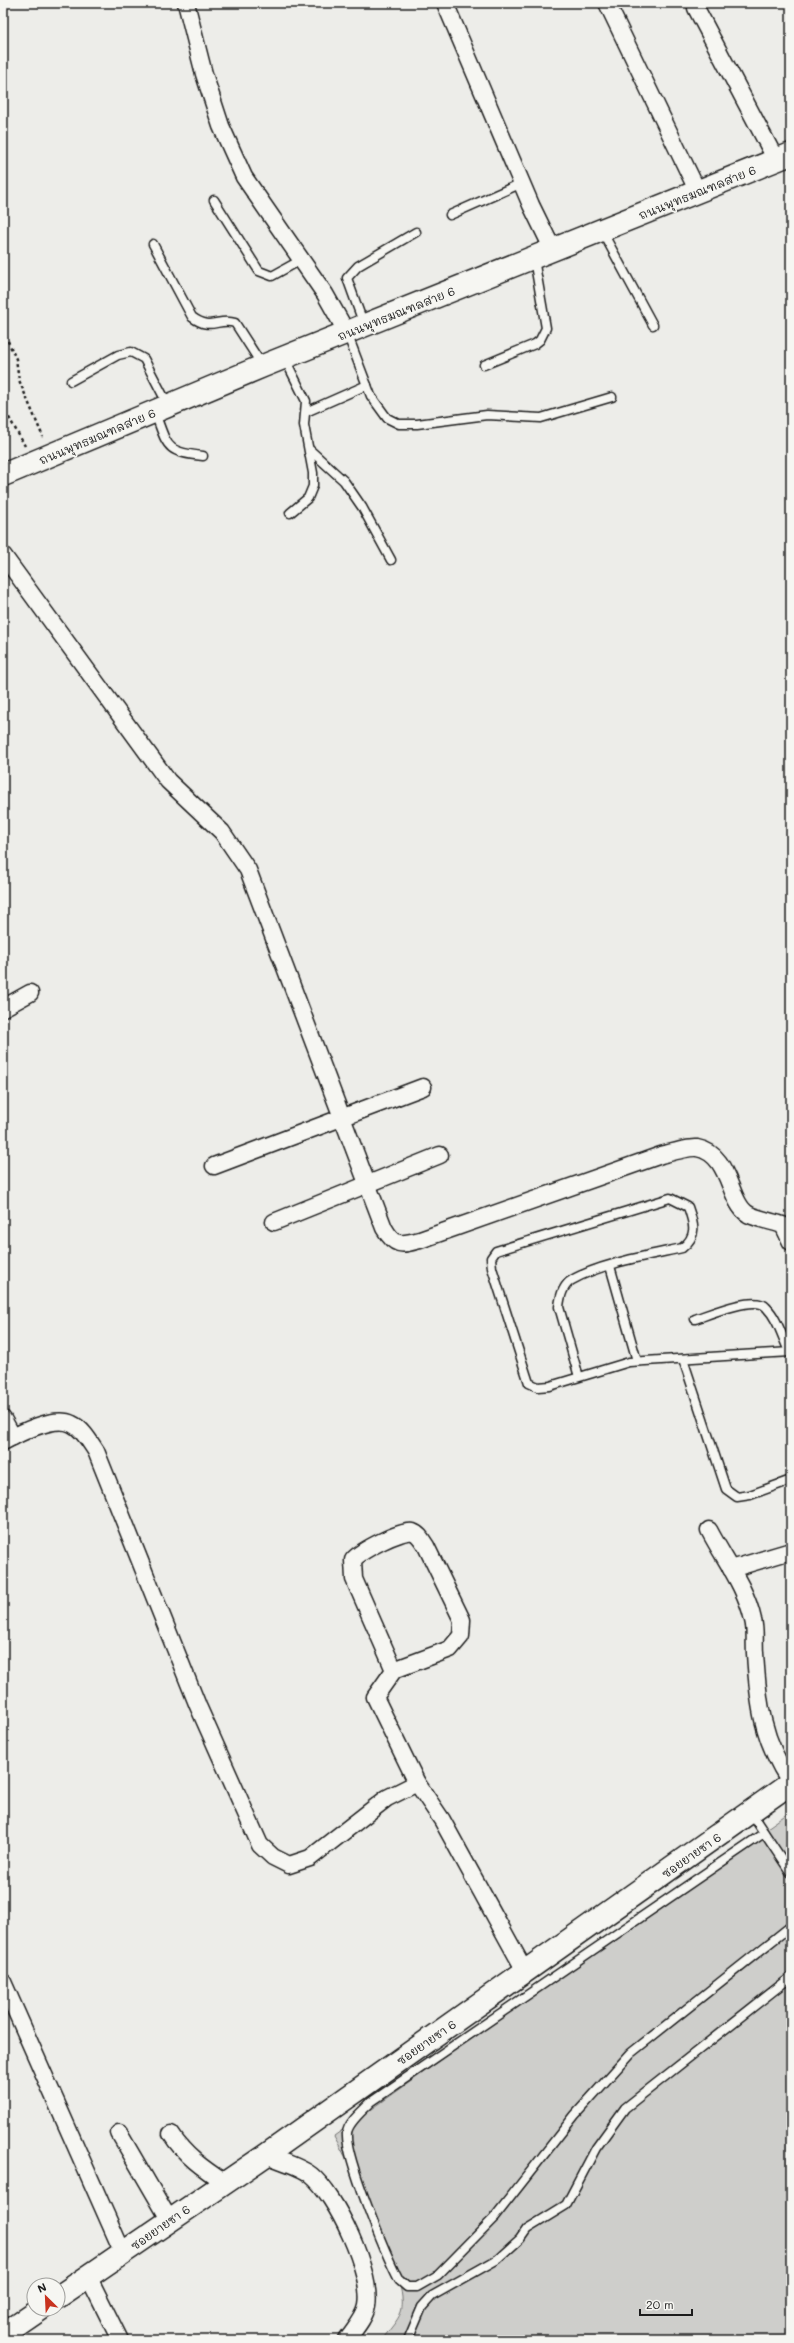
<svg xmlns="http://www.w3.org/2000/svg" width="794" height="2343" viewBox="0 0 794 2343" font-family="Mali,'Playpen Sans Thai',sans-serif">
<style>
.green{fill:#cececb;stroke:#757574}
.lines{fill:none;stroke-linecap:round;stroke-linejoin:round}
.lane-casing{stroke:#1c1c1c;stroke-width:11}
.street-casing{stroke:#1c1c1c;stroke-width:19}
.secondary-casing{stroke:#1c1c1c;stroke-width:25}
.path{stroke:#1c1c1c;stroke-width:2.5;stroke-dasharray:3 3;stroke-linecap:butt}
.lane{stroke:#f6f6f2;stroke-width:8}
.street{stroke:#f6f6f2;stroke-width:16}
.secondary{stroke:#f6f6f2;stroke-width:22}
.labels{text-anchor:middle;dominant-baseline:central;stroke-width:3.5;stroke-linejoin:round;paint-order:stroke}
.street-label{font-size:12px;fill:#1c1c1c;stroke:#f6f6f2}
</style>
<rect width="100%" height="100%" fill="#edede9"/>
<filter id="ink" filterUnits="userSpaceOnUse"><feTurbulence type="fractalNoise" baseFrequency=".025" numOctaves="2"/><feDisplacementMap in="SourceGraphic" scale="8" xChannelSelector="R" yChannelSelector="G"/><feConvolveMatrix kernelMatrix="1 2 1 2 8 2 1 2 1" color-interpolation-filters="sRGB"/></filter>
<g filter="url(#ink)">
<!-- green -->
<path class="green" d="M791 1811V2340H382C388 2331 398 2321 401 2312 412 2282 351 2166 334 2136Z"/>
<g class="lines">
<defs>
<g id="lane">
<polyline points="214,200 259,271 272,276 301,260"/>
<polyline points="450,215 522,183"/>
<polyline points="602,231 653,325"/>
<path d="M153 244 192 317C212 332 218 317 235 323L262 365"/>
<polyline points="364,325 347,278 358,266 416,232"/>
<polyline points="347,333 371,396 387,418 399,424 417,424 487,415 541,418 612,397"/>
<polyline points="285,359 306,401 304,425 313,473 313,486 308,498 290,513"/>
<polyline points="484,365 535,344 540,340 546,328 534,259"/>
<polyline points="71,381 118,355 131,352 144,359 168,405"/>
<polyline points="306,412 367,385"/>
<path d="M155 413C168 447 165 452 203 456"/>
<polyline points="310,450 344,481 362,507 391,560"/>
<polyline points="610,1266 637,1361"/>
<path d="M695 1319C710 1314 755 1295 766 1307 778 1319 782 1337 789 1351"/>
<polyline points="683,1359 726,1489 737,1497 750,1495 791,1480"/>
<path d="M579 1377 559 1307C560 1297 563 1285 572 1280 599 1264 651 1255 682 1248 698 1236 694 1224 688 1207L670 1198 496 1251 491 1258 492 1268 529 1383 538 1387 550 1386 629 1362 791 1352"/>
<polyline points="751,1813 791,1873"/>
<path d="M764 1833 371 2102C364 2110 348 2122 347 2133 345 2157 386 2255 399 2280L407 2287H417L438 2275 494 2218 575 2115 631 2053 791 1926"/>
<polyline points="408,2340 422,2307 432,2296 498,2259 520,2239 527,2229 566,2205 596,2148 625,2108 791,1977"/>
</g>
<g id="street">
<polyline points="186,3 204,74 221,126 244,177 325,294 347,333"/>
<polyline points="445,3 531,205 553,250"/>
<polyline points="607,3 698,192"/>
<polyline points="696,8 776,160"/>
<path d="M3 555 168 781 222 832 248 870 384 1228C395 1247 401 1245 420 1240L661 1155C669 1153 689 1147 697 1148 731 1154 728 1202 748 1214 754 1218 774 1222 783 1225L791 1242"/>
<polyline points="3,1008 30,993"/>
<polyline points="214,1166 423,1087"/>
<polyline points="274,1222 440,1155"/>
<polyline points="3,1419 13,1437"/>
<path d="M3 1442C20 1433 54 1415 72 1424 83 1429 90 1442 96 1451L198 1706 260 1845 273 1857 289 1865 310 1858 387 1798 417 1783 442 1820 525 1971"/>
<path d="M709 1530C724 1559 746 1587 753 1620 756 1631 754 1641 755 1653 758 1703 762 1740 791 1783"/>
<polyline points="731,1569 791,1551"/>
<path d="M394 1670 354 1579 353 1560C360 1551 402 1529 413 1532 419 1534 422 1540 426 1546L462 1620 461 1636 450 1649 394 1670 375 1697 417 1783"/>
<polyline points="3,1982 123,2253"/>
<polyline points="119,2133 169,2219"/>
<path d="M171 2134C185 2156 204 2169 225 2183"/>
<path d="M266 2155C280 2161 300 2166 311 2175 336 2195 373 2273 367 2306 365 2318 354 2330 347 2340"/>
<polyline points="88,2276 120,2340"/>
</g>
<g id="secondary">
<polyline points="3,475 263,366 791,154"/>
<polyline points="58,2297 266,2155 791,1783"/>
<polyline points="3,2335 41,2309"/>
</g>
</defs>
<!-- lane casing -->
<use href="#lane" class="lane-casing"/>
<!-- street casing -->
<use href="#street" class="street-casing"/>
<!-- secondary casing -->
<use href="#secondary" class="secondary-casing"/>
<!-- path -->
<g class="path">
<polyline points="3,330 16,359 19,380 43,437"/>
<polyline points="3,407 25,446"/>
</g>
<!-- lane -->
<use href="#lane" class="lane"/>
<!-- street -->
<use href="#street" class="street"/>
<!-- secondary -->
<use href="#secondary" class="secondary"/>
</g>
</g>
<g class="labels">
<!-- street labels -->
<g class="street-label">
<text transform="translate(697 192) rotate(-22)">ถนนพุทธมณฑลสาย 6</text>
<text transform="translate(396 313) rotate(-22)">ถนนพุทธมณฑลสาย 6</text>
<text transform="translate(97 436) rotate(-23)">ถนนพุทธมณฑลสาย 6</text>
<text transform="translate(691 1855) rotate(-35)">ซอยยายชา 6</text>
<text transform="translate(426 2042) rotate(-35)">ซอยยายชา 6</text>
<text transform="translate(160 2227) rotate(-35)">ซอยยายชา 6</text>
</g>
</g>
<!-- margin -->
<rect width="794" height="2343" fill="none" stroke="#f6f6f2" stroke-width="16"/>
<rect x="8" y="8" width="778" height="2327" fill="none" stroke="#1c1c1c" stroke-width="1.5" filter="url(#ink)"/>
<!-- north arrow -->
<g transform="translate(46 2297) rotate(336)"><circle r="19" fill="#f6f6f2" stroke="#9f9f9c"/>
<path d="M0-3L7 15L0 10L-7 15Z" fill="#c8321e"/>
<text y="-6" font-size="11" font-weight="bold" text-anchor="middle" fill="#1c1c1c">N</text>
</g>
<!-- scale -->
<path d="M640 2309v6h52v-6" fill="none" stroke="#1c1c1c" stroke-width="2"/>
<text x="646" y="2309" font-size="12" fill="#1c1c1c" stroke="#f6f6f2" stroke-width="3" paint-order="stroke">20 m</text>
</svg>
